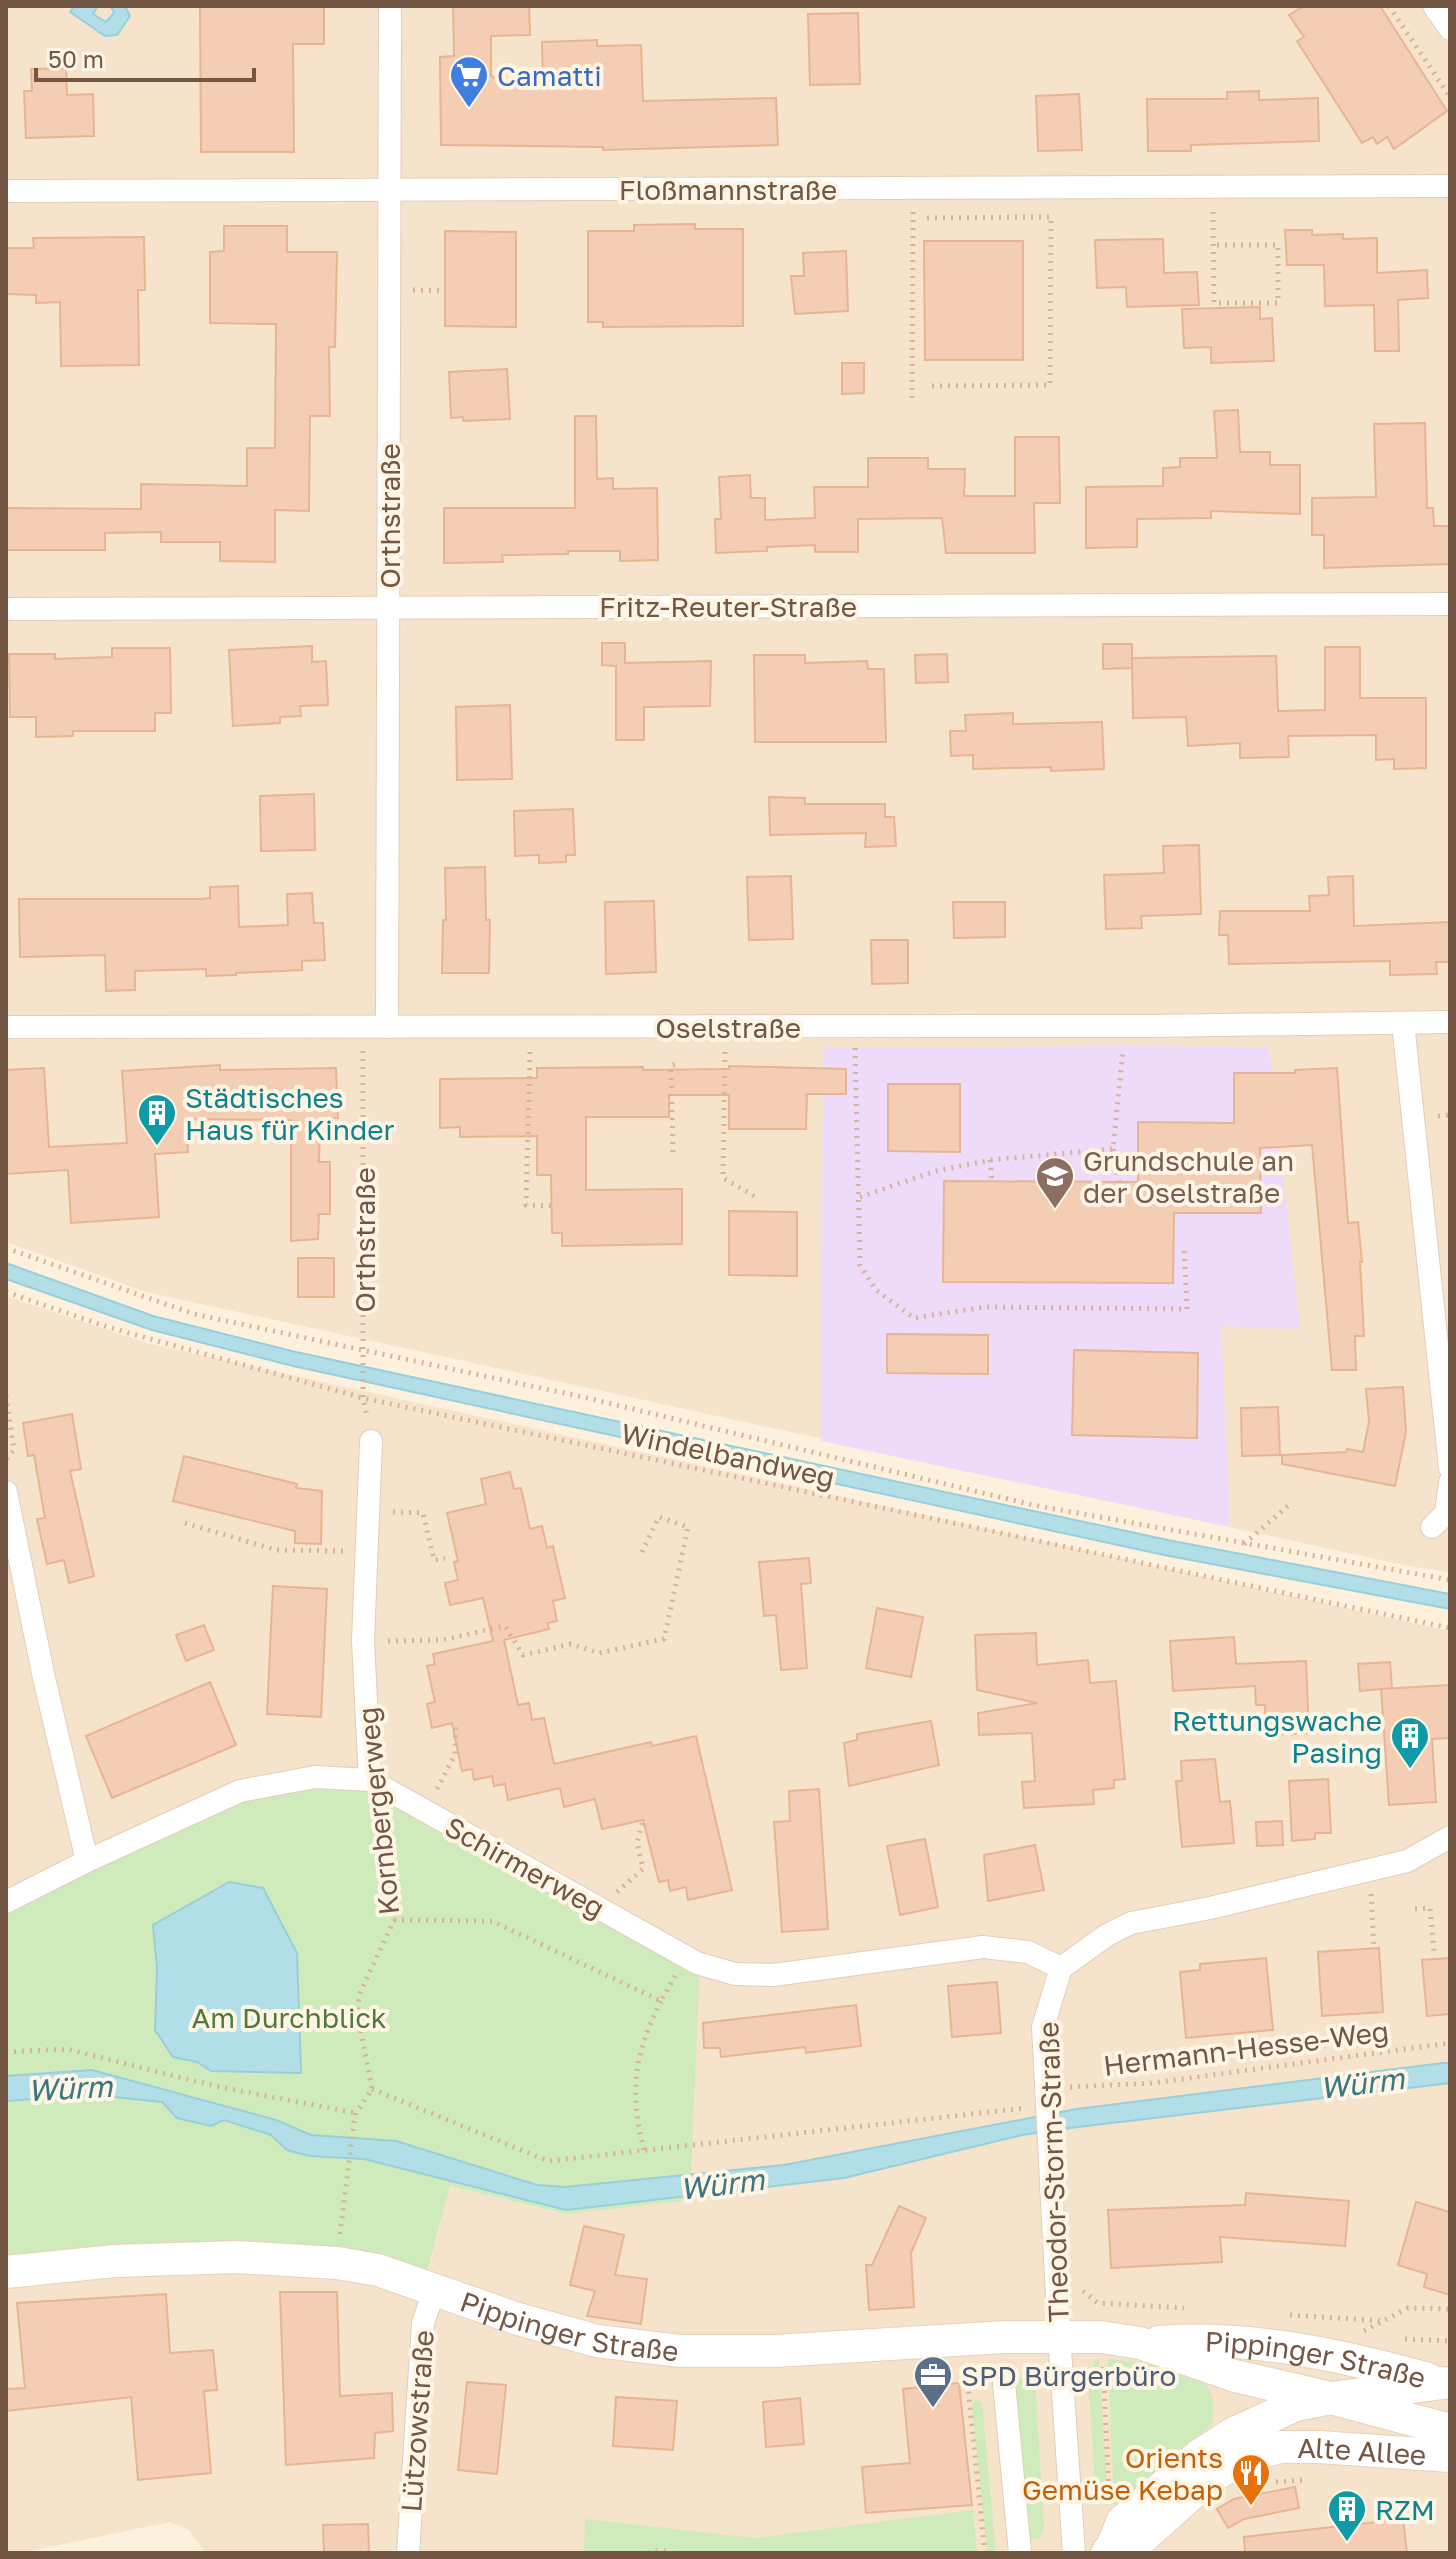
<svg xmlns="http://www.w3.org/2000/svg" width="1456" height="2559" viewBox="0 0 1456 2559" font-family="'Golos Text',sans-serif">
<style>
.residential{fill:#f5e3cc}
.education{fill:#eedbf9}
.green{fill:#cfebbc}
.water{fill:#b2dfe7;stroke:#98cfda;stroke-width:2}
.building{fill:#f4ceb4;stroke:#e8b494;stroke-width:2}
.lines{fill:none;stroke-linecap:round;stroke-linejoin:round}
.street-casing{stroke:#e2cdba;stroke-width:24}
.secondary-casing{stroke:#e9d0b9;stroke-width:34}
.path{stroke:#d9b298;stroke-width:5;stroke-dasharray:2 6;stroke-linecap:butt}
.street{stroke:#fff;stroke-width:22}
.secondary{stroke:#fff;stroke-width:32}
.labels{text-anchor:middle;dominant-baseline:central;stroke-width:8;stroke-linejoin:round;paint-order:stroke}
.shop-label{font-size:28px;fill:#366cbe;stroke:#fff5e5;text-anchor:start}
.street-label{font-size:28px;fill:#745645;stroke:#fff5e5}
.culture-label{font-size:28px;fill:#0d838f;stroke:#fff5e5;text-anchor:start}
.education-label{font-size:28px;fill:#785e54;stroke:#fff5e5;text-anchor:start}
.park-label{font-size:28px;fill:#4e7b3c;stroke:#fff5e5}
.service-label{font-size:28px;fill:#4e5e75;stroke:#fff5e5;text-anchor:start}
.food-label{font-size:28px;fill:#c56008;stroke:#fff5e5;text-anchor:end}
.water-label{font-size:30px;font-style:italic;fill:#3b7683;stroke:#fff5e5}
</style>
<rect width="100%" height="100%" fill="#fdf1de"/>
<!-- residential -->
<g class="residential">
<polygon points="6,6 1450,6 1450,1572 1413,1567 146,1292 6,1242"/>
<polygon points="6,1296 147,1343 1450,1631 1450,2553 205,2553 189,2530 170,2522 20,2553 6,2553 6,2256 113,2248 426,2280 450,2186 566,2214 6,1893"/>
</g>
<!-- education -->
<polygon class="education" points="1124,1046 1269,1047 1300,1329 1221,1326 1230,1527 821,1441 823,1048"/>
<!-- green -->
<g class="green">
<polygon points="374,1779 700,1957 690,2200 566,2214 450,2186 425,2281 113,2248 6,2256 6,1893 244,1783"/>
<path d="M1108 2358C1128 2362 1190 2369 1203 2381 1214 2392 1215 2409 1212 2424L1114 2506Z"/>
<polygon points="1099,2360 1108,2505 1100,2503 1096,2496 1088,2379 1094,2361"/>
<polygon points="1005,2378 1035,2378 1044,2528 1040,2538 1026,2541"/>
<polygon points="975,2400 982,2402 996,2553 987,2553 972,2405"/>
<polygon points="973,2510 977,2553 584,2553 585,2519 754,2538"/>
</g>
<!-- water -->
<g class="water">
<polygon points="74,6 98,6 93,14 106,22 114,13 111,6 125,6 130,16 117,35 105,36 70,12"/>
<polygon points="6,1263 153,1316 296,1352 1168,1540 1450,1594 1450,1609 1164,1555 293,1366 152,1330 6,1279"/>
<polygon points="229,1882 263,1888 297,1953 301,2073 211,2071 197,2062 173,2057 155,2030 157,1968 153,1925"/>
<polygon points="1443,2063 1450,2063 1450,2083 1078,2127 1022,2135 844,2178 566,2210 364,2159 309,2156 287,2150 271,2135 224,2120 211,2126 177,2118 162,2102 95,2095 6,2101 6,2076 92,2070 276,2120 311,2135 396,2141 537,2185 565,2187 784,2165 1077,2109"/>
</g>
<!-- building -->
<g class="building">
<polygon points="200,6 324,6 324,44 293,44 294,152 201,152"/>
<polygon points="453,6 529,6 530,35 491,36 491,76 511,87 543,85 542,42 597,40 597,46 641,45 643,101 776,98 778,145 603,150 603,147 441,145 440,57 454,56"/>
<polygon points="1304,6 1380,6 1447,111 1394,149 1387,137 1377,144 1373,137 1362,143 1297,41 1304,37 1289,15"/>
<polygon points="858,13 860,84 810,85 808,14"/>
<polygon points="66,68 67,95 93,94 94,136 26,138 24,91 32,91 31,69"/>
<polygon points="1259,91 1259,100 1318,98 1319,141 1191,145 1191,151 1148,151 1147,99 1227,99 1227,92"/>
<polygon points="1079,94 1082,150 1038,151 1036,96"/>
<polygon points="695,224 695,229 743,229 743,326 603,327 603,322 588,322 588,231 634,231 634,225"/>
<polygon points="224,226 287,226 287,252 337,252 335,347 329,347 330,416 310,416 309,511 275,510 275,562 220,561 220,542 161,542 161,532 105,533 105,550 6,550 6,508 141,509 141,484 247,486 247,448 275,448 276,324 210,323 210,252 224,251"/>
<polygon points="1285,230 1312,230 1312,235 1343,234 1343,239 1377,238 1377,273 1427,270 1428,298 1398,300 1399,351 1375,351 1374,305 1325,306 1324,265 1287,265"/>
<polygon points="445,231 516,232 516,327 445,326"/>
<polygon points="144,237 145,290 138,290 139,365 61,366 60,302 36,303 36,295 6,294 6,248 34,248 33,238"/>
<polygon points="1163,239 1164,273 1197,272 1199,305 1127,307 1126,287 1097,288 1095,240"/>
<polygon points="924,241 1023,241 1023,360 925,360"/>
<polygon points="846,251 848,311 795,314 791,276 804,276 803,253"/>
<polygon points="1260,307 1260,319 1272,318 1274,361 1211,363 1211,347 1184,348 1182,309"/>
<polygon points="842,363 864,363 864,393 842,394"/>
<polygon points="507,369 510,419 463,421 463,417 451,418 449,372"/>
<polygon points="1238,410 1240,452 1270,452 1270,465 1300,465 1300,514 1211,511 1211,518 1137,519 1137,547 1086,548 1086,487 1163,486 1163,468 1180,467 1180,458 1217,458 1214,411"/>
<polygon points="575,416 596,416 597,479 613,478 613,489 657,488 658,560 620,561 620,551 568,551 568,554 502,555 503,562 444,563 444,508 575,508"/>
<polygon points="1425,423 1427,508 1433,508 1434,526 1450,526 1450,564 1324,568 1324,535 1312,535 1312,498 1376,497 1374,424"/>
<polygon points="1015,437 1059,437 1060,503 1034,503 1035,553 946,553 942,518 858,519 858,552 815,552 815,545 767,547 767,551 716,553 715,519 721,519 719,477 750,475 751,498 765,498 765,520 815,518 814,487 868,487 868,458 928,458 928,469 965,469 964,496 1015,496"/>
<polygon points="602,643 625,643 625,663 711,661 710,706 644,707 644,740 616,740 616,666 602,665"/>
<polygon points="1103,644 1132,644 1132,668 1103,669"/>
<polygon points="312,646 312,662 326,661 328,705 300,706 301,716 280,717 280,723 233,726 229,650"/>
<polygon points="1325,647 1360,647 1360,698 1426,698 1426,768 1394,769 1394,759 1376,760 1376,735 1288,736 1289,757 1240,758 1240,743 1188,746 1186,717 1133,718 1132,658 1276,656 1278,711 1325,710"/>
<polygon points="112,648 170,648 171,713 155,713 155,731 73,731 73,736 36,737 36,717 10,717 9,654 55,654 55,659 112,657"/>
<polygon points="947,654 948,682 916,683 915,655"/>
<polygon points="754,655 805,655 805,663 867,661 868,669 884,669 886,742 755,742"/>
<polygon points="510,705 512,779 457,780 456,707"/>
<polygon points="1013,713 1013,724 1102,722 1104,769 1051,771 1051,767 973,769 973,755 951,756 950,731 966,731 965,715"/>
<polygon points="314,794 315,850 261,851 260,796"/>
<polygon points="769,797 805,798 805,804 885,804 885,817 894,817 896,846 865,847 866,833 770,835"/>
<polygon points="573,809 575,855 566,855 566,862 539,863 539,855 515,856 514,811"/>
<polygon points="1199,845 1201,914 1141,916 1142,928 1106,929 1104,875 1164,873 1163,846"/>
<polygon points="485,867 486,920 490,920 489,973 442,973 443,920 446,920 445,868"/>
<polygon points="791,876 793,939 749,940 747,877"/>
<polygon points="1353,876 1354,926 1450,922 1450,962 1436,962 1437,974 1390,975 1390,961 1229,964 1228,935 1219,935 1220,911 1310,911 1309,896 1329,895 1328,877"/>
<polygon points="238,886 239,927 288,925 287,894 312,893 314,923 323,923 325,960 302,961 302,970 236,973 236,975 206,976 206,969 135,971 135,990 106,991 105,955 20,957 19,899 200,899 210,898 210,887"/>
<polygon points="654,901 656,972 606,974 605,902"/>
<polygon points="953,902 1005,902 1005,937 954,938"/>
<polygon points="871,940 908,940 908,983 872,984"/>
<polygon points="220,1065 220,1070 336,1068 338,1118 320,1118 319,1162 330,1162 330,1214 319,1214 318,1239 291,1241 291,1120 186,1119 188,1152 155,1154 159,1217 71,1223 68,1170 6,1174 6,1070 44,1068 49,1147 127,1143 122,1071"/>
<polygon points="729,1066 846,1069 846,1094 807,1094 806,1129 729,1129 729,1095 669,1095 669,1117 586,1117 586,1190 682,1189 682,1244 562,1246 562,1233 552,1233 551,1175 537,1175 537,1136 460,1137 460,1127 440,1128 440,1079 537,1078 537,1068 643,1067 643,1070 729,1069"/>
<polygon points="1337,1068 1348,1223 1358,1222 1362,1262 1360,1262 1364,1336 1355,1336 1356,1370 1332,1370 1312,1145 1260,1148 1261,1213 1174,1213 1173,1283 943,1282 944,1181 1138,1182 1138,1122 1234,1123 1234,1073 1295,1073 1295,1070"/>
<polygon points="888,1084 960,1084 960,1152 888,1151"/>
<polygon points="729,1211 797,1212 797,1276 729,1275"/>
<rect x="298" y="1258" width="36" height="39"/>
<polygon points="887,1334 988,1335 988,1374 887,1373"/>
<polygon points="1074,1350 1198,1353 1197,1438 1072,1435"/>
<polygon points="1403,1387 1406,1432 1395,1486 1282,1464 1282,1455 1346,1452 1347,1449 1363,1452 1369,1422 1366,1389"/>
<polygon points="1278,1407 1280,1455 1242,1456 1241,1408"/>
<polygon points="72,1414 81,1469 70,1471 94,1576 69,1583 64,1560 47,1564 37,1519 45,1518 34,1455 28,1456 23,1423"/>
<polygon points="184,1456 297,1484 296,1488 322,1491 321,1544 295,1543 295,1531 173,1501"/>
<polygon points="510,1472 514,1489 521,1488 530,1529 542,1526 547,1548 553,1546 565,1598 553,1601 557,1621 548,1623 549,1629 504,1640 518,1705 529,1703 532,1720 544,1718 554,1764 651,1742 652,1746 696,1736 732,1890 688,1900 686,1887 670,1891 668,1880 659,1882 643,1820 602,1829 595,1799 564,1807 560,1788 508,1800 505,1784 494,1786 492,1776 474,1780 472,1769 462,1771 452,1723 432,1728 427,1704 435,1702 427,1666 435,1664 433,1654 493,1641 483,1598 450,1605 445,1583 458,1580 454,1562 458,1561 447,1513 486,1504 481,1479"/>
<polygon points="809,1558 811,1583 801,1584 807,1668 781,1670 776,1615 764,1616 759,1562"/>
<polygon points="273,1586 327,1589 321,1717 267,1714"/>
<polygon points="877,1608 923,1617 911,1677 866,1668"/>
<polygon points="204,1625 214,1650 186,1661 176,1635"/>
<polygon points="1036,1633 1037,1665 1088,1660 1090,1683 1116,1681 1125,1779 1114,1780 1114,1788 1093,1790 1094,1804 1024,1808 1022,1782 1035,1781 1032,1733 979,1735 978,1713 1037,1703 977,1690 975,1635"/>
<polygon points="1234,1637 1236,1664 1306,1661 1309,1733 1266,1735 1265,1705 1256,1705 1255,1686 1173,1691 1170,1641"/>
<polygon points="1390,1662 1392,1688 1360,1691 1358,1664"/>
<polygon points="210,1682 236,1745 112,1798 86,1736"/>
<polygon points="1450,1685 1450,1738 1432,1739 1436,1802 1389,1805 1381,1689"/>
<polygon points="931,1721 939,1765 849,1786 844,1743 857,1740 857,1734"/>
<polygon points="1215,1759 1220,1802 1230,1801 1234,1843 1182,1847 1176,1781 1182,1781 1181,1761"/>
<polygon points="1328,1779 1331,1833 1315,1833 1315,1839 1292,1841 1289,1781"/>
<polygon points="819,1789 828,1929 782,1932 774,1822 790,1821 789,1791"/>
<polygon points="1282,1821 1283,1845 1257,1846 1256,1822"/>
<polygon points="925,1839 938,1907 900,1915 887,1846"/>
<polygon points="1035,1845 1044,1890 988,1901 984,1855"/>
<polygon points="1379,1948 1383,2012 1322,2016 1318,1952"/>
<polygon points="1266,1958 1273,2030 1186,2038 1180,1972 1200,1970 1200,1964"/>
<polygon points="1450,1958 1450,2014 1427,2016 1422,1960"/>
<polygon points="997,1982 1001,2033 952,2037 948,1986"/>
<polygon points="856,2005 861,2046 806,2053 805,2047 721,2057 720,2048 704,2048 703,2023"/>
<polygon points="1246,2193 1349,2201 1345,2246 1220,2237 1222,2262 1111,2268 1108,2210 1245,2205"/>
<polygon points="1416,2202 1450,2212 1450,2295 1424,2287 1427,2274 1398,2265"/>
<polygon points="899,2206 926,2218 911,2253 914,2307 869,2310 866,2265 872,2265"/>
<polygon points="584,2226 624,2235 615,2275 647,2279 641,2324 587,2316 595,2291 570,2285"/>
<polygon points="280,2292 337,2292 340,2396 392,2393 393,2431 375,2433 374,2458 286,2465"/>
<polygon points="166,2294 170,2353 213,2350 217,2390 204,2391 211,2473 138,2480 131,2397 6,2411 6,2389 25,2388 17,2303"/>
<polygon points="467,2382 506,2385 497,2474 458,2470"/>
<polygon points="959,2383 972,2505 866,2513 862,2467 910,2463 903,2389"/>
<polygon points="616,2397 677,2401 673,2450 613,2446"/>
<polygon points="800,2398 804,2444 766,2447 763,2402"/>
<polygon points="1295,2487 1299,2508 1244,2519 1228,2528 1217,2509 1234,2499"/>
<polygon points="1403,2519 1407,2553 1245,2553 1244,2537"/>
<polygon points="368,2524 369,2553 324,2553 323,2525"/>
</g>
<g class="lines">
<defs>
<g id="street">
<polyline points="1434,6 1450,29"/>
<polyline points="6,191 1450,186"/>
<polyline points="6,609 1450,604"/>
<polyline points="1403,1023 1450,1468"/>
<polyline points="6,1027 1149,1026 1450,1022"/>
<polyline points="387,1027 390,6"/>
<polyline points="6,1492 44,1678 87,1861"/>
<polyline points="1432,1527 1446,1513 1450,1482"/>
<polyline points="370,1780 363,1641 371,1441"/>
<polyline points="6,1902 87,1861 240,1791 315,1777 370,1780 697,1963 735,1974 773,1975 983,1947 1028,1952 1061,1968"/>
<polyline points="1004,2383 1020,2553"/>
<polyline points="408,2553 423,2323 434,2291"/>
<polyline points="1074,2553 1059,2335 1043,2027 1061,1968 1107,1935 1131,1923 1210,1908 1407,1861 1450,1837"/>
</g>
<g id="secondary">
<path id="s1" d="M6 2272 115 2261 236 2257 337 2263 378 2270 518 2319 597 2341 680 2351H775L1005 2337H1101L1140 2343 1235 2376 1331 2398 1450 2430"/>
<path id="s2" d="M1159 2342C1250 2335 1341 2355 1428 2379"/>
<path id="s3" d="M1113 2545 1141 2539 1208 2479 1244 2457 1280 2447H1319L1450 2456"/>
<polyline points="1107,2553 1113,2545 1122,2522 1200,2455 1234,2433 1296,2405 1331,2398 1443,2383"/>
</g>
</defs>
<!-- street casing -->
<use href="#street" class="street-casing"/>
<!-- secondary casing -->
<use href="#secondary" class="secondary-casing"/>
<!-- path -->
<g class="path">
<polyline points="1389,6 1450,97"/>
<polyline points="1213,212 1214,303 1278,303 1278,245 1213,245"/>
<polyline points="927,218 1051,217 1050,385 931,386"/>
<polyline points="413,290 444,291"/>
<polyline points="912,398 913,211"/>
<polyline points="855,1048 860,1265 876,1290 914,1318 984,1307 1187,1309 1184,1246"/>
<polyline points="363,1051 363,1398 367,1416"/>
<polyline points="530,1052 526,1205 555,1206"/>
<polyline points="725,1052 723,1178 758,1198"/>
<polyline points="1438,1116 1450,1115"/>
<polyline points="1113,1149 1119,1182"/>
<polyline points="673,1152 671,1066 680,1063"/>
<polyline points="990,1160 992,1181"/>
<polyline points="860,1197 936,1171 990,1160 1113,1149 1123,1050"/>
<polyline points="6,1248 194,1314 583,1397 1033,1505 1450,1580"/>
<polyline points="6,1292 111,1328 363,1398 1450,1628"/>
<polyline points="6,1396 14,1450 6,1459"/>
<polyline points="393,1512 423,1513 434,1560 445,1558"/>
<polyline points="185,1523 276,1550 344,1551"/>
<polyline points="1244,1544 1290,1504"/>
<polyline points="388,1641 442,1640 505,1626 523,1655 571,1644 599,1653 664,1639 688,1527 659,1517 640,1556"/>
<polyline points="437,1789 455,1755 456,1723"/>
<polyline points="617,1892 643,1869 637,1843 643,1820"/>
<polyline points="1371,1894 1374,1949"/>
<polyline points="1415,1909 1430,1908 1434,1951"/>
<polyline points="394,1920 492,1921 661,2001 675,1976"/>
<polyline points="6,2052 67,2049 215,2086 356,2113"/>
<polyline points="1070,2087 1152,2083 1450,2043"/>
<polyline points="372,2089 548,2161 1026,2108"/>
<path d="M644 2150C629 2093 634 2054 661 2001"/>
<polyline points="340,2234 354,2122 356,2113 372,2089 357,2011 360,1993 394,1920 376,1813"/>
<polyline points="1083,2291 1098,2303 1184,2308"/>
<polyline points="1290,2315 1383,2321"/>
<polyline points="1364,2331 1408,2308 1450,2309"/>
<polyline points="1405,2339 1450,2341"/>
<polyline points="1103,2367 1109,2492"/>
<polyline points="966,2368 985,2553"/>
<polyline points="1276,2482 1302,2480"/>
<polyline points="648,2553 661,2550 672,2553"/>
</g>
<!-- street -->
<use href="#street" class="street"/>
<!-- secondary -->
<use href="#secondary" class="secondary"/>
</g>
<!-- icons -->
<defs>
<symbol id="supermarket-pin" viewBox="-11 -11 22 30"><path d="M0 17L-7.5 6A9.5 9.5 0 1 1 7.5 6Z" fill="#3f7fe0" stroke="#fff5e5"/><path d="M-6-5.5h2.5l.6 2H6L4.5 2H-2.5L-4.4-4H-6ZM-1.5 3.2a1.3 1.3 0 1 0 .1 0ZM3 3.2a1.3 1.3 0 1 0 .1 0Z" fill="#fff"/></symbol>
<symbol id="building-pin" viewBox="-11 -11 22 30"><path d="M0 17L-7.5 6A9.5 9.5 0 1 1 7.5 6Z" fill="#0f9aa8" stroke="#fff5e5"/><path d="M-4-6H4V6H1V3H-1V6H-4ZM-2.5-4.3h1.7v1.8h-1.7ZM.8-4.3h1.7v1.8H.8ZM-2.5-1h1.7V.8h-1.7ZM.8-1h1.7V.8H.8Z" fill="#fff"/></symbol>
<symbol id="school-pin" viewBox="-11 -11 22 30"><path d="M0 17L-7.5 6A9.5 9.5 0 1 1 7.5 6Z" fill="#8d6e63" stroke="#fff5e5"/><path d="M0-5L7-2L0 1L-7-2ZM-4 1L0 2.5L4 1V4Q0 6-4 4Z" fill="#fff"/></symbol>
<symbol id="office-pin" viewBox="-11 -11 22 30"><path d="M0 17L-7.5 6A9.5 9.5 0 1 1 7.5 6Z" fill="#5c6f8a" stroke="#fff5e5"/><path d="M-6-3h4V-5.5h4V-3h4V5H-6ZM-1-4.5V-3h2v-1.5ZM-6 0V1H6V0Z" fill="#fff"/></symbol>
<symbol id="restaurant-pin" viewBox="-11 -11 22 30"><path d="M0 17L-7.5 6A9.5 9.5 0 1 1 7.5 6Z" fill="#e8710a" stroke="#fff5e5"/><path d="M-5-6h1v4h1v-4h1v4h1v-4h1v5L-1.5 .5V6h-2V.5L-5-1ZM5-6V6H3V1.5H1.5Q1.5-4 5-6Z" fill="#fff"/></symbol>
</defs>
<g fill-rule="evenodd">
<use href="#supermarket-pin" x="447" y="53" width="44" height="60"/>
<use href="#building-pin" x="135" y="1091" width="44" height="60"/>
<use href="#school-pin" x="1033" y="1154" width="44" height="60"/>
<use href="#building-pin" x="1388" y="1714" width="44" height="60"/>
<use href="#office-pin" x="911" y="2353" width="44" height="60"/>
<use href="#restaurant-pin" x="1229" y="2451" width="44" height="60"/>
<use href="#building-pin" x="1325" y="2487" width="44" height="60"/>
</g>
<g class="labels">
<!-- shop labels -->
<g class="shop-label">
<text x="497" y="75">Camatti</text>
</g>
<!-- street labels -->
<g class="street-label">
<text x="728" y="189">Floßmannstraße</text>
<text transform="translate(389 516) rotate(-90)">Orthstraße</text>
<text x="728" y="606">Fritz-Reuter-Straße</text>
<text x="728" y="1027">Oselstraße</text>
<text transform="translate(364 1240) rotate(-90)">Orthstraße</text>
<text transform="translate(728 1455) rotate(12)">Windelbandweg</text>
<text transform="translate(378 1811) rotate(-96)">Kornbergerweg</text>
<text transform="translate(525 1867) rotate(29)">Schirmerweg</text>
<text transform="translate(1246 2048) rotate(-7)">Hermann-Hesse-Weg</text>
<text transform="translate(1053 2172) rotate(-92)">Theodor-Storm-Straße</text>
<text stroke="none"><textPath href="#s1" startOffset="574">Pippinger Straße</textPath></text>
<text stroke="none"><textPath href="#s2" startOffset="158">Pippinger Straße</textPath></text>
<text transform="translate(417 2421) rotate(-86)">Lützowstraße</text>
<text stroke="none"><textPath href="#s3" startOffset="280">Alte Allee</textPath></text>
</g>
<!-- culture labels -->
<g class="culture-label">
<text x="185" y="1097">Städtisches<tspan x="185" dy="32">Haus für Kinder</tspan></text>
<text x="1382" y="1720" text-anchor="end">Rettungswache<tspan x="1382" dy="32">Pasing</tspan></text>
<text x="1375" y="2509">RZM</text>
</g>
<!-- education labels -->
<g class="education-label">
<text x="1083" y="1160">Grundschule an<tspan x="1083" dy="32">der Oselstraße</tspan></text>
</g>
<!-- park labels -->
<g class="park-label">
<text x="289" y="2017">Am Durchblick</text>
</g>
<!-- service labels -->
<g class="service-label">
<text x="961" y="2375">SPD Bürgerbüro</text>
</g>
<!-- food labels -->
<g class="food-label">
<text x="1223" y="2457">Orients<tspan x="1223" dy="32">Gemüse Kebap</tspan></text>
</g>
<!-- water labels -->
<g class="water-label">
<text transform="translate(1362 2083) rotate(-7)">Würm</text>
<text transform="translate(70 2088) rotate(-3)">Würm</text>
<text transform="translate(722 2184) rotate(-7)">Würm</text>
</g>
</g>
<!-- border -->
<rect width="1456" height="2559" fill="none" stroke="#745645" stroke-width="16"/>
<!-- scale -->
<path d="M36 68v12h218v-12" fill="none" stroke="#745645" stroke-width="4"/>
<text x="48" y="68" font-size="24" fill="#745645" stroke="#fff5e5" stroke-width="6" paint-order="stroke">50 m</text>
</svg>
